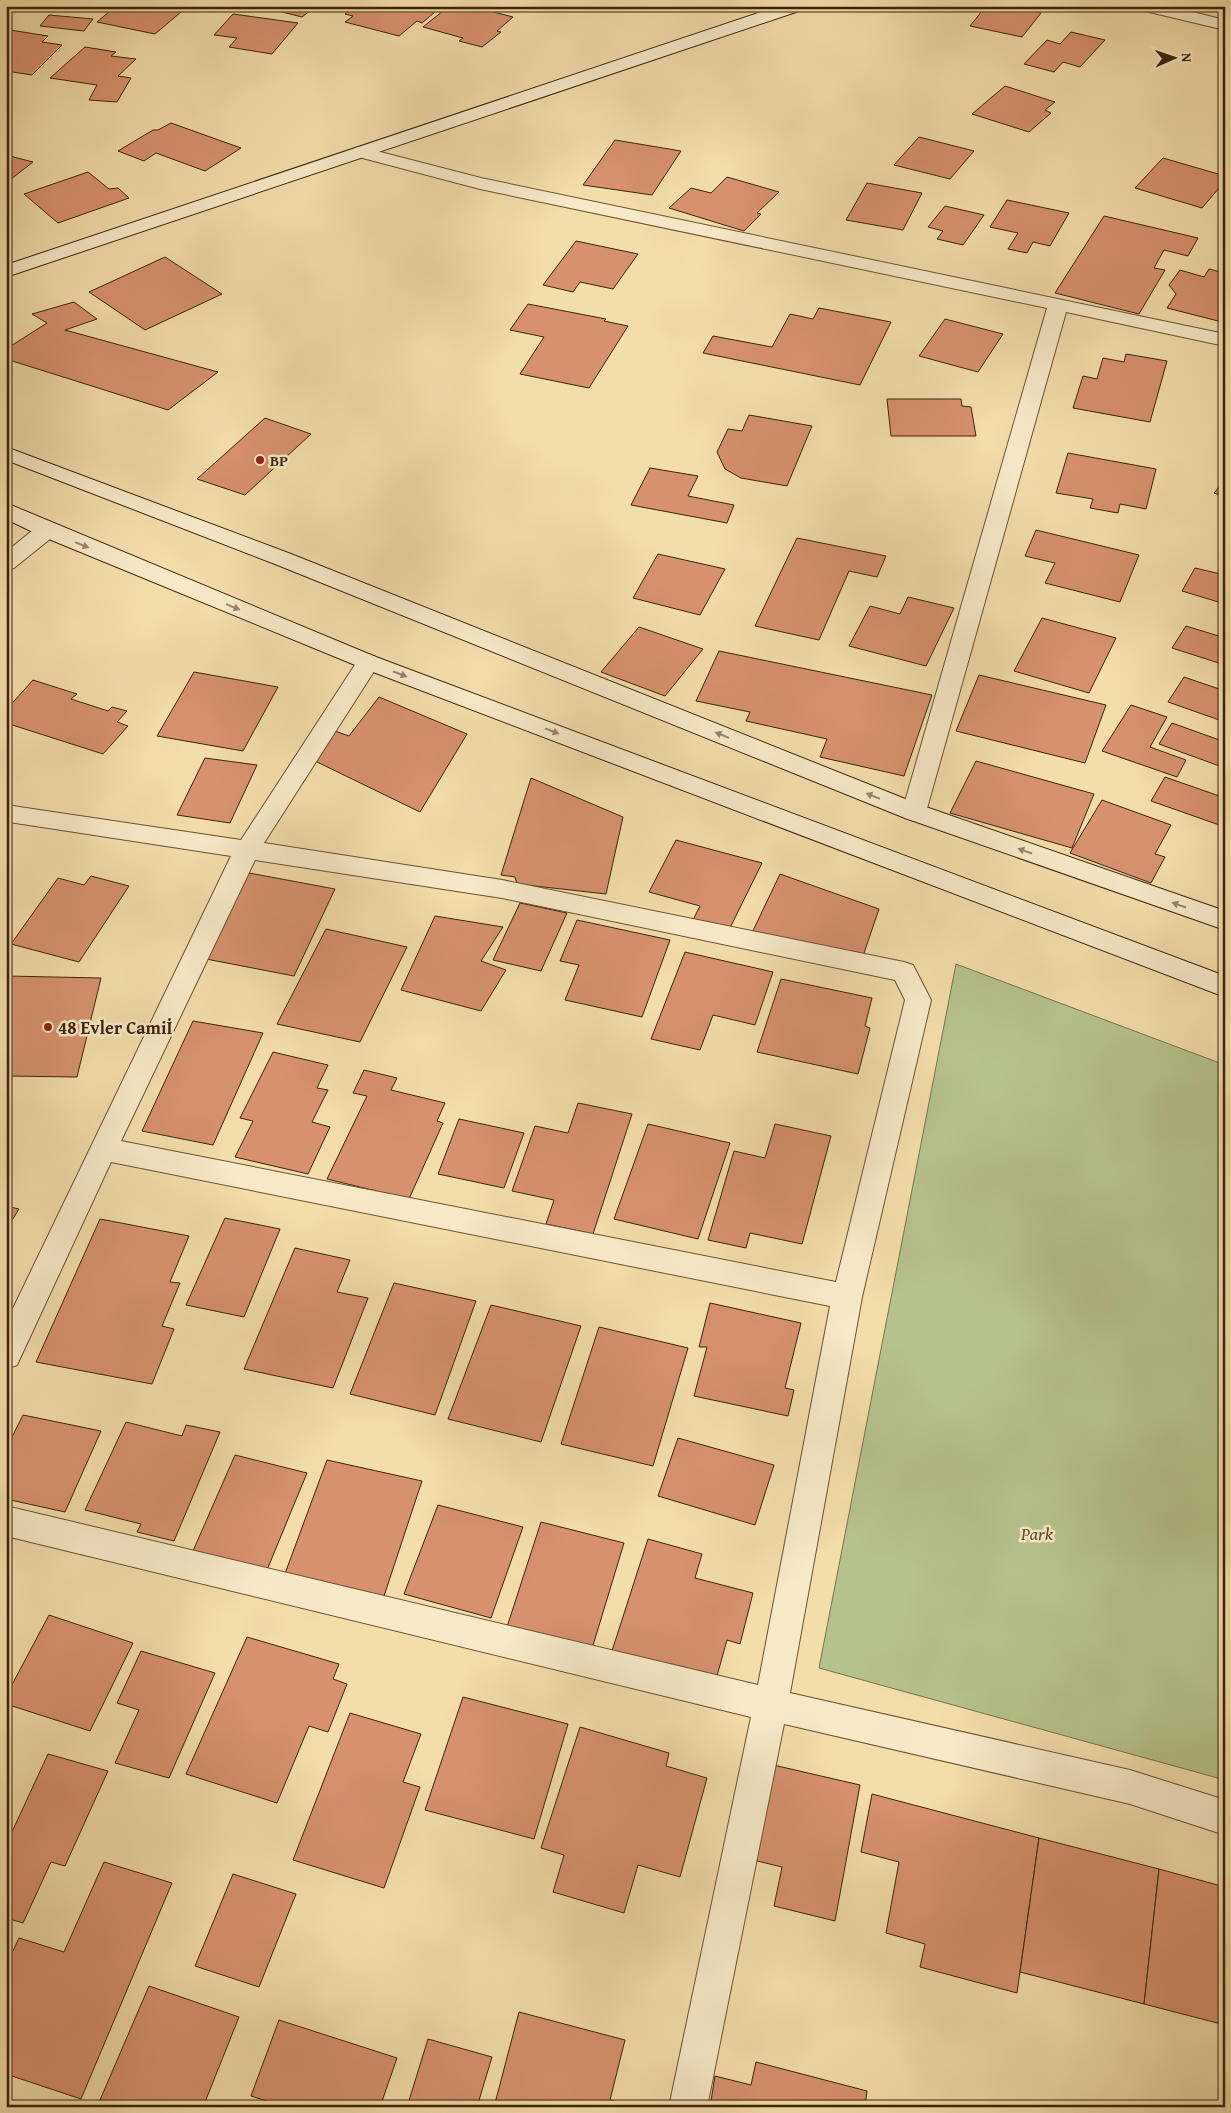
<svg xmlns="http://www.w3.org/2000/svg" width="1231" height="2113" viewBox="0 0 1231 2113" font-family="'Gentium Book Plus',serif">
<style>
.green{fill:#b6c28c;stroke:#78734b}
.building{fill:#d7916f;stroke:#3b240a}
.lines{fill:none;stroke-linecap:round;stroke-linejoin:round}
.street-casing{stroke:#695232;stroke-width:2}
.secondary-casing{stroke:#3b240a;stroke-width:2}
.street{fill:#f7e9c8;fill-rule:evenodd}
.secondary{fill:#f7e9c8;fill-rule:evenodd}
.oneway{fill:#998669}
.poi-dot{fill:#8f2418;stroke:#f7e9c8;stroke-width:2}
.labels{text-anchor:middle;dominant-baseline:central;stroke-width:5;stroke-linejoin:round;paint-order:stroke}
.far-poi-label{font-size:15px;font-weight:bold;fill:#3b240a;stroke:#f7e9c8;text-anchor:start}
.poi-label{font-size:18px;font-weight:bold;fill:#3b240a;stroke:#f7e9c8;text-anchor:start}
.park-label{font-size:18px;font-style:italic;fill:#5a4c2a;stroke:#f7e9c8}
</style>
<rect width="100%" height="100%" fill="#f3ddab"/>
<filter id="stains"><feTurbulence type="fractalNoise" baseFrequency=".004" numOctaves="4"/><feColorMatrix values="0 0 0 0 .2 0 0 0 0 .09 0 0 0 0 .02 0 0 0 .5 -.17"/></filter>
<radialGradient id="worn" r=".72"><stop offset=".6" stop-color="#630" stop-opacity="0"/><stop offset="1" stop-color="#630" stop-opacity=".3"/></radialGradient>
<!-- green -->
<polygon class="green" points="956,964 1225,1065 1225,1780 819,1668"/>
<!-- building -->
<g class="building">
<polygon points="116,6 123,7 188,6 155,34 97,22"/>
<polygon points="258,6 316,6 302,17"/>
<polygon points="355,6 442,6 422,23 417,21 399,36 345,22 353,16 345,14"/>
<polygon points="449,6 470,6 513,17 497,31 501,32 482,47 459,41 463,38 423,27"/>
<polygon points="986,6 1009,6 1041,13 1022,37 970,26"/>
<polygon points="233,14 298,23 272,54 229,47 237,38 214,35"/>
<polygon points="49,15 93,19 84,31 40,26"/>
<polygon points="10,30 48,36 42,42 62,45 32,75 6,71 6,33"/>
<polygon points="1071,32 1105,40 1080,67 1063,62 1054,72 1024,64 1047,40 1060,44"/>
<polygon points="85,47 116,52 111,56 136,59 118,76 131,78 117,102 89,100 97,85 50,78"/>
<polygon points="1005,86 1055,102 1045,110 1051,113 1029,132 972,114"/>
<polygon points="171,123 241,148 205,171 156,153 144,161 118,151 153,130 158,130"/>
<polygon points="919,137 974,151 950,179 894,165"/>
<polygon points="615,140 681,151 652,195 583,185"/>
<polygon points="6,155 33,162 6,183"/>
<polygon points="1163,158 1225,176 1225,181 1202,208 1135,188"/>
<polygon points="88,172 109,189 118,188 129,198 58,223 24,194"/>
<polygon points="727,177 779,192 757,213 761,214 744,231 669,208 691,188 711,193"/>
<polygon points="867,183 922,193 903,230 846,220"/>
<polygon points="1007,200 1069,213 1050,246 1033,242 1027,253 1008,249 1018,233 990,227"/>
<polygon points="945,206 984,215 963,245 937,239 943,231 928,227"/>
<polygon points="1104,216 1198,238 1188,256 1164,250 1154,268 1165,270 1139,314 1055,293"/>
<polygon points="576,241 638,254 613,289 580,282 573,292 543,285"/>
<polygon points="165,257 222,294 145,330 89,292"/>
<polygon points="1209,269 1225,273 1225,318 1222,322 1167,308 1176,294 1169,285 1180,270 1204,277"/>
<polygon points="74,302 97,319 65,330 218,372 168,410 6,359 6,349 47,323 32,314"/>
<polygon points="528,304 606,319 604,321 628,326 589,388 520,374 544,337 510,330"/>
<polygon points="819,308 891,322 860,385 703,353 713,336 772,347 790,314 813,319"/>
<polygon points="945,319 1003,334 978,372 919,356"/>
<polygon points="1126,354 1167,361 1150,422 1073,408 1083,376 1097,379 1103,358 1124,362"/>
<polygon points="887,399 961,399 962,406 971,407 976,436 891,436"/>
<polygon points="749,415 812,426 787,486 741,478 725,469 717,452 728,429 742,431"/>
<polygon points="265,418 311,434 245,495 197,479"/>
<polygon points="1068,453 1156,469 1146,509 1120,504 1118,513 1090,508 1093,499 1056,493"/>
<polygon points="650,468 698,476 688,496 734,505 727,523 631,505"/>
<polygon points="1225,480 1225,497 1214,493"/>
<polygon points="1036,530 1139,555 1120,602 1045,583 1055,563 1025,556"/>
<polygon points="797,538 886,556 877,577 849,571 819,640 755,626"/>
<polygon points="658,554 725,569 700,615 633,598"/>
<polygon points="1195,568 1225,575 1225,604 1182,591"/>
<polygon points="908,597 954,608 926,666 849,646 870,606 900,614"/>
<polygon points="1042,618 1116,638 1089,693 1014,671"/>
<polygon points="1186,626 1225,638 1225,665 1172,648"/>
<polygon points="639,627 703,649 665,696 601,672"/>
<polygon points="719,651 932,695 904,776 820,757 827,739 746,721 750,712 696,701"/>
<polygon points="194,672 278,687 243,751 157,736"/>
<polygon points="979,675 1106,705 1085,763 956,731"/>
<polygon points="1184,677 1225,691 1225,722 1168,702"/>
<polygon points="33,680 77,694 71,699 108,711 112,707 127,711 117,722 128,726 103,754 6,723 6,710"/>
<polygon points="379,697 467,734 420,812 313,760 332,730 349,736"/>
<polygon points="1131,705 1167,717 1150,747 1186,760 1177,777 1102,751"/>
<polygon points="1172,723 1225,742 1225,768 1159,744"/>
<polygon points="205,758 257,765 230,823 177,815"/>
<polygon points="976,761 1094,794 1072,848 950,813"/>
<polygon points="1165,777 1225,798 1225,827 1151,801"/>
<polygon points="531,778 623,817 606,894 517,884 515,877 501,875"/>
<polygon points="1102,800 1171,825 1155,854 1165,857 1151,883 1070,853"/>
<polygon points="676,840 762,863 728,932 692,922 700,906 649,892"/>
<polygon points="249,873 335,889 294,976 206,959"/>
<polygon points="780,874 879,909 863,956 750,937"/>
<polygon points="91,876 129,886 79,962 11,944 58,878 84,885"/>
<polygon points="520,903 567,913 541,971 493,960"/>
<polygon points="435,916 503,927 481,961 506,970 481,1011 401,990"/>
<polygon points="577,920 670,940 642,1017 565,1000 579,965 560,961"/>
<polygon points="326,929 407,947 360,1042 277,1024"/>
<polygon points="685,952 773,972 755,1025 713,1015 700,1050 651,1039"/>
<polygon points="6,976 101,978 77,1077 6,1076"/>
<polygon points="781,979 872,998 865,1026 870,1028 858,1074 757,1052"/>
<polygon points="193,1021 263,1033 213,1145 142,1131"/>
<polygon points="273,1052 328,1065 317,1088 328,1090 312,1122 330,1127 308,1174 235,1157 253,1121 240,1118"/>
<polygon points="364,1070 397,1078 391,1090 445,1103 437,1121 443,1123 409,1199 327,1179 367,1096 353,1093"/>
<polygon points="578,1103 632,1114 593,1234 546,1224 554,1200 512,1191 535,1126 568,1133"/>
<polygon points="459,1119 524,1133 504,1188 438,1174"/>
<polygon points="648,1124 730,1143 698,1239 614,1219"/>
<polygon points="775,1124 831,1136 802,1244 750,1233 746,1248 708,1240 734,1151 765,1158"/>
<polygon points="6,1206 19,1209 6,1230"/>
<polygon points="225,1218 280,1229 244,1317 186,1305"/>
<polygon points="100,1219 189,1236 170,1282 180,1283 162,1326 174,1329 152,1384 36,1362"/>
<polygon points="295,1248 350,1260 337,1292 368,1298 333,1388 244,1369"/>
<polygon points="394,1283 476,1301 435,1415 350,1394"/>
<polygon points="710,1303 801,1323 785,1388 794,1390 788,1416 694,1396 707,1347 699,1347"/>
<polygon points="491,1305 581,1326 541,1442 448,1419"/>
<polygon points="599,1327 688,1348 653,1466 561,1444"/>
<polygon points="23,1415 101,1431 65,1512 6,1499 6,1449"/>
<polygon points="126,1422 182,1436 186,1425 220,1432 174,1541 137,1532 141,1524 85,1510"/>
<polygon points="678,1438 774,1465 755,1525 658,1496"/>
<polygon points="235,1455 307,1473 267,1570 193,1551"/>
<polygon points="327,1460 422,1481 382,1602 283,1579"/>
<polygon points="438,1505 523,1527 491,1618 404,1594"/>
<polygon points="541,1522 624,1543 591,1652 506,1630"/>
<polygon points="648,1539 702,1554 695,1578 753,1593 740,1644 727,1640 715,1683 611,1654"/>
<polygon points="49,1615 133,1643 90,1731 6,1704 6,1696"/>
<polygon points="247,1637 339,1664 333,1679 347,1684 328,1732 309,1726 277,1803 186,1774"/>
<polygon points="141,1651 215,1673 169,1778 115,1763 139,1710 117,1703"/>
<polygon points="463,1697 568,1724 534,1839 425,1810"/>
<polygon points="350,1713 421,1734 403,1782 420,1787 384,1888 293,1860"/>
<polygon points="580,1727 669,1753 666,1766 707,1778 680,1877 638,1865 624,1913 553,1892 564,1855 541,1848"/>
<polygon points="48,1754 108,1771 65,1866 51,1862 23,1923 6,1918 6,1834 11,1834"/>
<polygon points="769,1764 860,1785 835,1921 774,1906 782,1867 749,1859"/>
<polygon points="872,1794 1039,1838 1017,1993 920,1967 925,1944 886,1933 899,1862 861,1852"/>
<polygon points="1039,1838 1159,1869 1144,2004 1020,1972"/>
<polygon points="104,1862 172,1883 81,2099 6,2074 6,1965 19,1938 64,1952"/>
<polygon points="1159,1869 1225,1887 1225,2025 1144,2004"/>
<polygon points="233,1874 296,1894 259,1987 195,1966"/>
<polygon points="149,1986 239,2017 203,2107 182,2107 169,2102 167,2107 97,2107"/>
<polygon points="519,2012 625,2040 610,2100 626,2104 625,2107 494,2107"/>
<polygon points="279,2020 397,2058 380,2107 274,2107 276,2104 251,2096"/>
<polygon points="428,2039 492,2057 477,2107 407,2107"/>
<polygon points="756,2062 867,2091 865,2107 710,2107 715,2076 751,2085"/>
</g>
<g class="lines">
<defs>
<g id="street">
<polygon points="1139,6 1168,6 1225,20 1225,30 1141,10"/>
<polygon points="361,147 481,178 1225,334 1225,346 1066,312 926,812 923,818 914,821 905,818 902,812 1047,308 480,189 355,156 352,152 355,148"/>
<polygon points="47,523 55,525 58,530 55,535 14,568 6,570 6,552 39,525"/>
<path d="M368 654 376 657 380 662 264 843 502 880 904 962 913 965 931 1000 862 1297 790 1693 1130 1770 1225 1800V1835L1130 1804 784 1724 707 2107H669L751 1717 6 1536V1506L758 1685 830 1306 111 1162 17 1365 6 1369V1323L231 856 9 822 6 821V805L241 840 360 657ZM255 860 502 898 895 980 905 1000 836 1282 121 1141Z"/>
</g>
<g id="secondary">
<polygon points="779,6 804,6 802,10 6,277 6,265"/>
<polygon points="6,447 291,554 923,806 1225,911 1225,930 905,818 275,564 6,460"/>
<polygon points="6,503 376,657 1225,976 1225,997 360,667 39,535 6,519"/>
</g>
</defs>
<!-- street casing -->
<use href="#street" class="street-casing"/>
<!-- secondary casing -->
<use href="#secondary" class="secondary-casing"/>
<!-- street -->
<use href="#street" class="street"/>
<!-- secondary -->
<use href="#secondary" class="secondary"/>
</g>
<!-- one-way arrows -->
<defs><path id="oneway-solid" d="M-6-.8H1V-3.2L6.5 0L1 3.2V.8H-6Z" transform="scale(1.25)"/></defs>
<g class="oneway">
<use href="#oneway-solid" transform="translate(82 545) rotate(22)"/>
<use href="#oneway-solid" transform="translate(233 607) rotate(22)"/>
<use href="#oneway-solid" transform="translate(400 674) rotate(21)"/>
<use href="#oneway-solid" transform="translate(552 731) rotate(21)"/>
<use href="#oneway-solid" transform="translate(722 735) rotate(-158)"/>
<use href="#oneway-solid" transform="translate(873 796) rotate(-158)"/>
<use href="#oneway-solid" transform="translate(1025 851) rotate(-161)"/>
<use href="#oneway-solid" transform="translate(1179 905) rotate(-161)"/>
</g>
<!-- markers -->
<g class="poi-dot">
<circle cx="260" cy="460" r="5"/>
<circle cx="48" cy="1027" r="5"/>
</g>
<g class="labels">
<!-- far-poi labels -->
<g class="far-poi-label">
<text x="270" y="460">BP</text>
</g>
<!-- poi labels -->
<g class="poi-label">
<text x="58" y="1027">48 Evler Camiİ</text>
</g>
<!-- park labels -->
<g class="park-label">
<text x="1037" y="1533">Park</text>
</g>
</g>
<!-- margin -->
<rect width="1231" height="2113" fill="none" stroke="#f3ddab" stroke-width="25"/>
<rect x="8" y="8" width="1216" height="2098" fill="none" stroke="#3b240a" stroke-width="2.5"/>
<rect x="12" y="12" width="1206" height="2088" fill="none" stroke="#3b240a"/>
<!-- north arrow -->
<g transform="translate(1174 58) rotate(88)" stroke="#f7e9c8" stroke-width="4" paint-order="stroke">
<path d="M0-4L9 19L0 12L-9 19Z" fill="#3b240a"/>
<text y="-8" font-size="14" font-weight="bold" text-anchor="middle" fill="#3b240a">N</text>
</g>
<rect width="100%" height="100%" filter="url(#stains)"/>
<rect width="100%" height="100%" fill="url(#worn)"/>
</svg>
